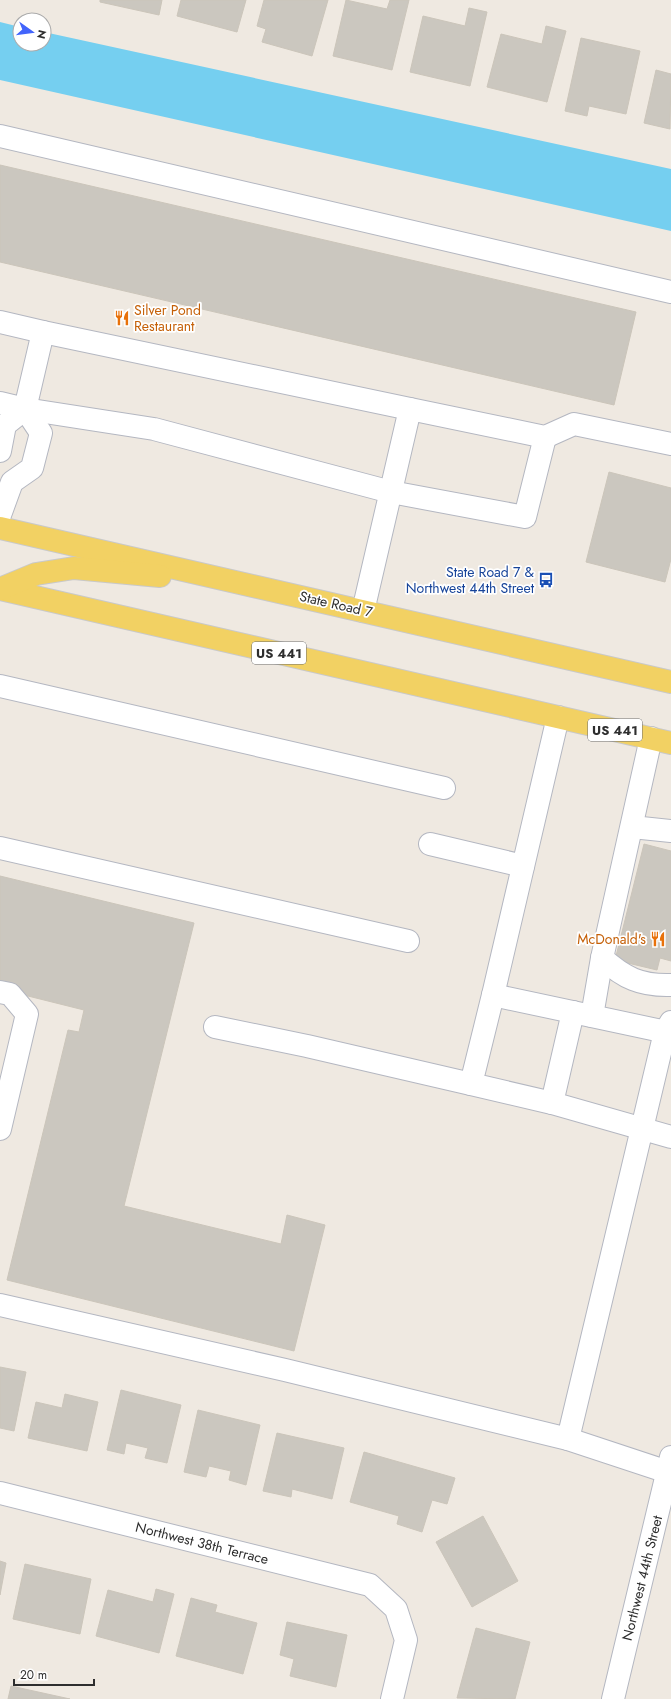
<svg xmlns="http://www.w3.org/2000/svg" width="671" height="1699" viewBox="0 0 671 1699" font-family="Jost,sans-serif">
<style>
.water{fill:#75cff0}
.building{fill:#cbc7bf;stroke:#cbc5ba}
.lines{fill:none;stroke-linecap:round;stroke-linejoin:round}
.minor-casing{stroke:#b4b7c1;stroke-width:24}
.major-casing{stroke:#c9c9c9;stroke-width:24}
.minor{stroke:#fff;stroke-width:22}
.major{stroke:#f2d163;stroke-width:22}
.labels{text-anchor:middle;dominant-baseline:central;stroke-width:3.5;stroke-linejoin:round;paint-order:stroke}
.shield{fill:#fff;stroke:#6d6d6d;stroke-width:1}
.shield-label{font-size:13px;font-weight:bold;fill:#2e2e2e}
.food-label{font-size:14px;fill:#c56008;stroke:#fff;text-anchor:start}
.transit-label{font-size:14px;fill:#164399;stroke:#fff;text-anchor:end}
.street-label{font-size:14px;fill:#2e2e2e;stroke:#fff}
</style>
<rect width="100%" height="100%" fill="#efe9e1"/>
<!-- water -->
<polygon class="water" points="0,22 20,27 20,44 44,44 44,32 671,169 671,231 0,80"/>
<!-- building -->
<g class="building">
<polygon points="100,0 162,0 159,15 100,2"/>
<polygon points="181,0 246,0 237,32 177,16"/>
<polygon points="264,0 328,0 312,56 262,42 266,29 257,26"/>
<polygon points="346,0 387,9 390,0 409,0 392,70 333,56"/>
<polygon points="469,8 487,12 470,86 410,72 423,16 465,26"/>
<polygon points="546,26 566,31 547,102 487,87 501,34 542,44"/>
<polygon points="581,38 640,51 626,114 589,106 587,116 565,111"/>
<polygon points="656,70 671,74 670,129 644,123"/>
<polygon points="0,165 636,312 614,405 0,262"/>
<polygon points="609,472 671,488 671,559 665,582 586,562"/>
<polygon points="644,844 671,851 671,961 660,958 657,970 615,960"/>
<polygon points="0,876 194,923 124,1206 281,1244 287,1215 325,1225 294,1351 7,1280 68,1030 79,1032 84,1010 0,989"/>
<polygon points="0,1367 26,1372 14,1431 0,1428"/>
<polygon points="121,1390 181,1405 167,1463 145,1458 148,1448 126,1443 124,1454 107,1450"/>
<polygon points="65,1394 98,1402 87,1451 28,1438 36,1402 62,1408"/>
<polygon points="198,1410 260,1425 246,1485 229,1480 231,1471 209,1466 206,1477 184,1472"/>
<polygon points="277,1433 344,1448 332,1499 292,1489 291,1497 263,1491"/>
<polygon points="364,1452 455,1478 447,1504 432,1500 422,1532 397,1524 399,1516 350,1502"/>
<polygon points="483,1516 518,1581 472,1607 436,1542"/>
<polygon points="0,1561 6,1563 0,1595"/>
<polygon points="25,1564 91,1579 80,1634 13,1619"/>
<polygon points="156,1589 174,1594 159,1653 96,1636 108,1590 153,1602"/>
<polygon points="191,1598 217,1605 215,1612 257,1623 243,1674 176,1656"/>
<polygon points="287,1622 347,1635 336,1687 290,1676 294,1659 280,1655"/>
<polygon points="476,1628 530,1642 515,1699 457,1698"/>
<polygon points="11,1686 70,1699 8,1699"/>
</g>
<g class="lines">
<defs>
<g id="minor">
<polyline points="0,136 671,292"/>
<polyline points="0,322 43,332"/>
<polyline points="0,403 25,409"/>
<polyline points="0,451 5,425 25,409 154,429 391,492 525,517 545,437"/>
<polyline points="0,515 12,482 32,468 41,433 25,409 43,332 410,409"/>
<polyline points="363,611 410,409 545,437 574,424 671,444"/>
<polyline points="0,686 444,788"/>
<polyline points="558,717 493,995 671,1033"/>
<polyline points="632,827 671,831"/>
<polyline points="430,844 523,866"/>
<polyline points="0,848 408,941"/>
<path d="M602 958C624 978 641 986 671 985"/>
<polyline points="0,992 10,994 27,1014 0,1129"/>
<polyline points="493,995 471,1084 552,1103 671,1137"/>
<polyline points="592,1016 602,958 651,738"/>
<polyline points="671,1022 665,1032 568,1439 671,1473"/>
<polyline points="215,1027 307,1046 471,1084"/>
<polyline points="552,1103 573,1012"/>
<polyline points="0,1305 285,1370 568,1439"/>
<polyline points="0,1493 370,1585 396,1609 406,1640 392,1699"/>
<polyline points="613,1699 671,1457"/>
</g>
<g id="major">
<polyline points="0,528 671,682"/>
<polyline points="0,589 671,743"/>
<polyline points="0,589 36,574 74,568 160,576"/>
</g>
</defs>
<!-- minor casing -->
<use href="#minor" class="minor-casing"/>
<!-- major casing -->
<use href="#major" class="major-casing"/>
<!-- minor -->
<use href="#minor" class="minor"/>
<!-- major -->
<use href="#major" class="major"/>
</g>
<!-- icons -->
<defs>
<symbol id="restaurant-bare" viewBox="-9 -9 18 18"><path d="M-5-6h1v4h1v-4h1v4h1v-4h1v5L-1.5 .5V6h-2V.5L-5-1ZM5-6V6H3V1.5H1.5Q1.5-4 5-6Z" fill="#e8710a" stroke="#fff" stroke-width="2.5" paint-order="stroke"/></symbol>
<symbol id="bus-bare" viewBox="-9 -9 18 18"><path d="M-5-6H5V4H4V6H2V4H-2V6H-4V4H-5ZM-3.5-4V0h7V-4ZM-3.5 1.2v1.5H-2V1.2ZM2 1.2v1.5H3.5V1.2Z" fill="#1a4fb4" stroke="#fff" stroke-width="2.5" paint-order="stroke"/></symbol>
</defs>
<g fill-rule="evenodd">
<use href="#restaurant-bare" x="111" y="307" width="22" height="22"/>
<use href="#bus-bare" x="535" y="569" width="22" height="22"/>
<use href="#restaurant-bare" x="647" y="928" width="22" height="22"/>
</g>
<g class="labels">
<!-- shield labels -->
<g class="shield">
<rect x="252" y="642" width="54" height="22" rx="3"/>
<rect x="588" y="719" width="54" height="22" rx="3"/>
</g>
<g class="shield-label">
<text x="279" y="653">US 441</text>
<text x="615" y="730">US 441</text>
</g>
<!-- food labels -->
<g class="food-label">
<text x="134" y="310">Silver Pond<tspan x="134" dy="16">Restaurant</tspan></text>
<text x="646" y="939" text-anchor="end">McDonald's</text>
</g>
<!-- transit labels -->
<g class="transit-label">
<text x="534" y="572">State Road 7 &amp;<tspan x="534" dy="16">Northwest 44th Street</tspan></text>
</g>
<!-- street labels -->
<g class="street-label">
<text transform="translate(336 604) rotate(13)">State Road 7</text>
<text transform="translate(202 1543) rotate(14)">Northwest 38th Terrace</text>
<text transform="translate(642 1578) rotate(-76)">Northwest 44th Street</text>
</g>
</g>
<!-- north arrow -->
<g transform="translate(32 32) rotate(104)"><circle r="19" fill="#ffffff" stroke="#ababab"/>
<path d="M0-3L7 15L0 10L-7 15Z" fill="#4264fb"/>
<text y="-6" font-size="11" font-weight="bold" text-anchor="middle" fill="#2e2e2e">N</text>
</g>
<!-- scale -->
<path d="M14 1679v6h80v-6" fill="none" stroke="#2e2e2e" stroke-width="2"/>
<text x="20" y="1679" font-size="12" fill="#2e2e2e" stroke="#ffffff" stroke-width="3" paint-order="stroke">20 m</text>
</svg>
